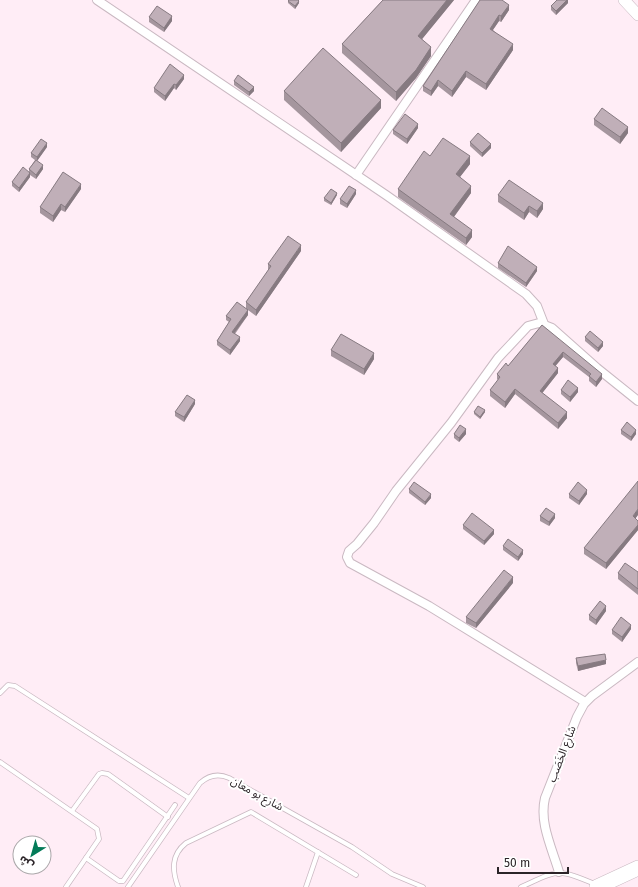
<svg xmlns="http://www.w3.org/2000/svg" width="638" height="887" viewBox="0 0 638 887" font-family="'Fira Sans','Noto Sans Arabic',sans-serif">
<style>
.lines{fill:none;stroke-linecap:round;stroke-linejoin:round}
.lane-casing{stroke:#cab9c2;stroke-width:5.5}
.street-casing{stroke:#cab9c2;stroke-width:10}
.secondary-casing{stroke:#cab9c2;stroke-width:12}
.highway-casing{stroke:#cab9c2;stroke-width:16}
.lane{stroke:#fff;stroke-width:4}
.street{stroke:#fff;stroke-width:8}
.secondary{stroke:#fff;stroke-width:11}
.highway{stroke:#fff;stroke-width:15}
.wall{fill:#a5969e}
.shaded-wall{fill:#867a81}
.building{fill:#c0afb8;stroke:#867a81}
.labels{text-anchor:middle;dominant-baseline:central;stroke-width:4;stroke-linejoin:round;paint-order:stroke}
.street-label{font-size:11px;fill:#2b2428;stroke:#fff}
</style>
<rect width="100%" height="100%" fill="#ffedf6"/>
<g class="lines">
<defs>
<g id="lane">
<polyline points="0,693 8,685 15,686 189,798"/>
<polyline points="0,762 97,829 99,839 66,887"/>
<polyline points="72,811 99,774 102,773 108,774 168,817"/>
<polyline points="86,858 119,881 123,881 175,805"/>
<path d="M128 887 200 783C209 775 218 773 229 778L352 847 392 874 423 887"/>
<path d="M178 887C172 870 171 855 186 843L251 812 356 875"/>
<polyline points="306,887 318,852"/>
<path d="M521 887C559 870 556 868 595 884"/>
</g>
<g id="street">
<polyline points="97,0 386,195 526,294 537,306 544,324"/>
<polyline points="356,175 476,0"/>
<polyline points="585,702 429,606 350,563 347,557 349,551 357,544 374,523 396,491 451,423 498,358 528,326 539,323 552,328 597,368 638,401"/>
<path d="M559 872C552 848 539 823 545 798L577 717 584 704 592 696 638 662"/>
</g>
<polyline id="secondary" points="624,0 638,15"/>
<polyline id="highway" points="597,887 638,868"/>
</defs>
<!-- lane casing -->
<use href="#lane" class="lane-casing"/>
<!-- street casing -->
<use href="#street" class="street-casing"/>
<!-- secondary casing -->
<use href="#secondary" class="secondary-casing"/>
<!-- highway casing -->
<use href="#highway" class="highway-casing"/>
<!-- lane -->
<use href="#lane" class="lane"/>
<!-- street -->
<use href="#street" class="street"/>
<!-- secondary -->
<use href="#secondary" class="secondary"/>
<!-- highway -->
<use href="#highway" class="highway"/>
</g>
<!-- wall -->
<g class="wall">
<polygon points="383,0 454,0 422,39 431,56 416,78 396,101 342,53 342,44"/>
<polygon points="480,0 509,10 501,22 499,21 493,30 513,50 486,90 466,77 452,97 438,86 431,96 423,91 423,86"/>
<polygon points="568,0 568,3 556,15 551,10 551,6"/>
<polygon points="288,1 299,3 295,9 288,3"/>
<polygon points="149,17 172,21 164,32 149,22"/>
<polygon points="184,79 176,90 174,88 165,101 154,92 154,88"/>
<polygon points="234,81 254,91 249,96 234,85"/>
<polygon points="284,91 381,108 341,152 284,100"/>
<polygon points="594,119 628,133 620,144 594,125"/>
<polygon points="418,128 407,144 393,134 393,130"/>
<polygon points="470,142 491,148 482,157 470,146"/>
<polygon points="47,147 37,161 43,169 36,179 30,175 30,177 19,192 12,186 12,182 29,172 29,169 35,160 31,157 31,153"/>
<polygon points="430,156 470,164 460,177 471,193 454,217 472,237 466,245 398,197 398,189"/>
<polygon points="81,189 65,212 61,210 53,222 40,213 40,207"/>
<polygon points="356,194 347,208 340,204 340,199"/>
<polygon points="337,195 331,205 324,201 324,198"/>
<polygon points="498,195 543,209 537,218 529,212 524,220 498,202"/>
<polygon points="301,251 256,316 248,310 248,315 235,334 240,341 230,355 217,345 217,341 229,322 226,320 226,316 246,309 246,302 268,271 268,264"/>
<polygon points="498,263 537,271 526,287 498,268"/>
<polygon points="542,325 602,379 596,387 589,381 589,377 563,357 555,366 558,373 542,393 567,418 558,429 515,394 505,408 490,396 490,390 498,380 497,379 497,374 508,366"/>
<polygon points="585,337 603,346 598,352 585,341"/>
<polygon points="331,350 374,359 364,375 331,356"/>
<polygon points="561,390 578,392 570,402 561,394"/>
<polygon points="195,404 184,422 175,416 175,412"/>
<polygon points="474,412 485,412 480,419 474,414"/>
<polygon points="621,430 636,434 631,441 621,434"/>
<polygon points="454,434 466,434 459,442 454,438"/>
<polygon points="409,489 431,498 425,505 409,493"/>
<polygon points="569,494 587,494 579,505 569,498"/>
<polygon points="638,515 635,518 638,521 638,530 606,569 584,554 584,548"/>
<polygon points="540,516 555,518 549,526 540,521"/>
<polygon points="463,525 494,534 484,545 463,529"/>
<polygon points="503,546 523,554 518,561 503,550"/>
<polygon points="638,572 638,595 618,579 618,573"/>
<polygon points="513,583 476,628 466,623 466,617"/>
<polygon points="606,611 596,625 589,620 589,615"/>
<polygon points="631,629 622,642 612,634 612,630"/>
<polygon points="576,658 606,664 578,671 576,663"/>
</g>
<!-- shaded-wall -->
<g class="shaded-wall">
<polygon points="447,0 454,0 418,44 418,36"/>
<polygon points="567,0 568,0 568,3 556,15 556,11"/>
<polygon points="299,1 299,3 295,9 295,6"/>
<polygon points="509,5 509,10 501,22 501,16"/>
<polygon points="499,15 499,21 490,34 490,29"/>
<polygon points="172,16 172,21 164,32 164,28"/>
<polygon points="513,44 513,50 486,90 486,84"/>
<polygon points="431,47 431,56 416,78 396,101 396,92"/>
<polygon points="466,71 466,77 452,97 452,91"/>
<polygon points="184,75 184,79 176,90 176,85"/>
<polygon points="438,80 438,86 431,96 431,91"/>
<polygon points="174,84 174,88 165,101 165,96"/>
<polygon points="254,87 254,91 249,96 249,92"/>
<polygon points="381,100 381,108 341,152 341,143"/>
<polygon points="418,124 418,128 407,144 407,139"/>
<polygon points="628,127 628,133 620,144 620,137"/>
<polygon points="47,143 47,147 37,161 37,157"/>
<polygon points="491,144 491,148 482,157 482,153"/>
<polygon points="470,156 470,164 456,182 456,174"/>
<polygon points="43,165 43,169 36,179 36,175"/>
<polygon points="30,173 30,177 19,192 19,188"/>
<polygon points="81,184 81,189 65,212 65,207"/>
<polygon points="471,186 471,193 450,222 450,214"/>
<polygon points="356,190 356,194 347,208 347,204"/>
<polygon points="337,193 337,195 331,205 331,203"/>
<polygon points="543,203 543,209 537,218 537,211"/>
<polygon points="61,204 61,210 53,222 53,216"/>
<polygon points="529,206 529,212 524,220 524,213"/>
<polygon points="472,230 472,237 466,245 466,238"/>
<polygon points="301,245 301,251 256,316 256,310"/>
<polygon points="537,267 537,271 526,287 526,283"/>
<polygon points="248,310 248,315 232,336 232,332"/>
<polygon points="240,337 240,341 230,355 230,350"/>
<polygon points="603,342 603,346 598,352 598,348"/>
<polygon points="563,352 563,357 553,369 553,364"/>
<polygon points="374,353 374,359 364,375 364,369"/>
<polygon points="558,368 558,373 540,396 540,391"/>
<polygon points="602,374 602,379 596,387 596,382"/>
<polygon points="578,388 578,392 570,402 570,397"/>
<polygon points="515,389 515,394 505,408 505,402"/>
<polygon points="195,400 195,404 184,422 184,417"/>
<polygon points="485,410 485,412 480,419 480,417"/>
<polygon points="567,412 567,418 558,429 558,423"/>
<polygon points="466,429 466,434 459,442 459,438"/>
<polygon points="636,430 636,434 631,441 631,437"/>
<polygon points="587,490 587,494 579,505 579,501"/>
<polygon points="431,494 431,498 425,505 425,502"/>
<polygon points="638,509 638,515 633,522 633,516"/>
<polygon points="555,514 555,518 549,526 549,522"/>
<polygon points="638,525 638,530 606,569 606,563"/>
<polygon points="494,530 494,534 484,545 484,541"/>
<polygon points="523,550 523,554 518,561 518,557"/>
<polygon points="513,577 513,583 476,628 476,623"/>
<polygon points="606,606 606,611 596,625 596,620"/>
<polygon points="631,625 631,629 622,642 622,637"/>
<polygon points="606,660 606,664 578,671 578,666"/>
</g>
<!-- building -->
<g class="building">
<polygon points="289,0 298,0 299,1 295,6 288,1"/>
<polygon points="383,0 447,0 418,36 431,47 416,70 396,92 342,44"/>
<polygon points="480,0 502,0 509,5 501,16 499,15 490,29 513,44 486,84 466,71 452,91 438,80 431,91 423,86"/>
<polygon points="557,0 567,0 556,11 551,6"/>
<polygon points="157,6 172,16 164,28 149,17"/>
<polygon points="323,48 381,100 341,143 284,91"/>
<polygon points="170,64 184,75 176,85 174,84 165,96 154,88"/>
<polygon points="238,75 254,87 249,92 234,81"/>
<polygon points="602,108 628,127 620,137 594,119"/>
<polygon points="405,114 418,124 407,139 393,130"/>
<polygon points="478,133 491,144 482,153 470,142"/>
<polygon points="443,138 470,156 456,174 471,186 450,214 472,230 466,238 398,189 424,151 430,156"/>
<polygon points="41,139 47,143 37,157 31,153"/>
<polygon points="36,160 43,165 36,175 29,169"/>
<polygon points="23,167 30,173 19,188 12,182"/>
<polygon points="63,172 81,184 65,207 61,204 53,216 40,207"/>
<polygon points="509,180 543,203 537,211 529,206 524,213 498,195"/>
<polygon points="349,186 356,190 347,204 340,199"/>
<polygon points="331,189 337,193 331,203 324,198"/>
<polygon points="288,236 301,245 256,310 246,302 271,266 268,264"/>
<polygon points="508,246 537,267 526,283 498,263"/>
<polygon points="237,302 248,310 232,332 240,337 230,350 217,341 231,319 226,316"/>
<polygon points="542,325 602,374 596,382 589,376 591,374 563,352 553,364 558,368 540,391 567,412 558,423 515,389 505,402 490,390 500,377 497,374 506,363 508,366"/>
<polygon points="590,331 603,342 598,348 585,337"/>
<polygon points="341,334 374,353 364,369 331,350"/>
<polygon points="568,380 578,388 570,397 561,390"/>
<polygon points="187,395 195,400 184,417 175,412"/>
<polygon points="478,406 485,410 480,417 474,412"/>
<polygon points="627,422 636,430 631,437 621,430"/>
<polygon points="460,425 466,429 459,438 454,434"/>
<polygon points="638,481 638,509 633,516 638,521 638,525 606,563 584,548"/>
<polygon points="414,482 431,494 425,502 409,489"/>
<polygon points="578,482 587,490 579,501 569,494"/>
<polygon points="546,508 555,514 549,522 540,516"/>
<polygon points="472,513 494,530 484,541 463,525"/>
<polygon points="508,539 523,550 518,557 503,546"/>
<polygon points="625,563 638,572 638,589 618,573"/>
<polygon points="504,570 513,577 476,623 466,617"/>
<polygon points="600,601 606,606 596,620 589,615"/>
<polygon points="621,617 631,625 622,637 612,630"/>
<polygon points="605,654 606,660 578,666 576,658"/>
</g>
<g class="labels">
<!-- street labels -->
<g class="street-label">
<text transform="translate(562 754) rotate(-69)">شارع الخَصَب</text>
<text transform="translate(257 794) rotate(29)">شارع بو معان</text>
</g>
</g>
<!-- north arrow -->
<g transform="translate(32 855) rotate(217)"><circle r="19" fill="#ffffff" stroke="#aaa7a9"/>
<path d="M0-3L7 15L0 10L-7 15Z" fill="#037b58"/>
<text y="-6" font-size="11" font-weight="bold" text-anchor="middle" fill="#2b2428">ش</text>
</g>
<!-- scale -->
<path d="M498 867v6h70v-6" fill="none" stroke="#2b2428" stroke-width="2"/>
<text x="504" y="867" font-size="12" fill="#2b2428" stroke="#ffffff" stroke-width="3" paint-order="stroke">50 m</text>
</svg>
